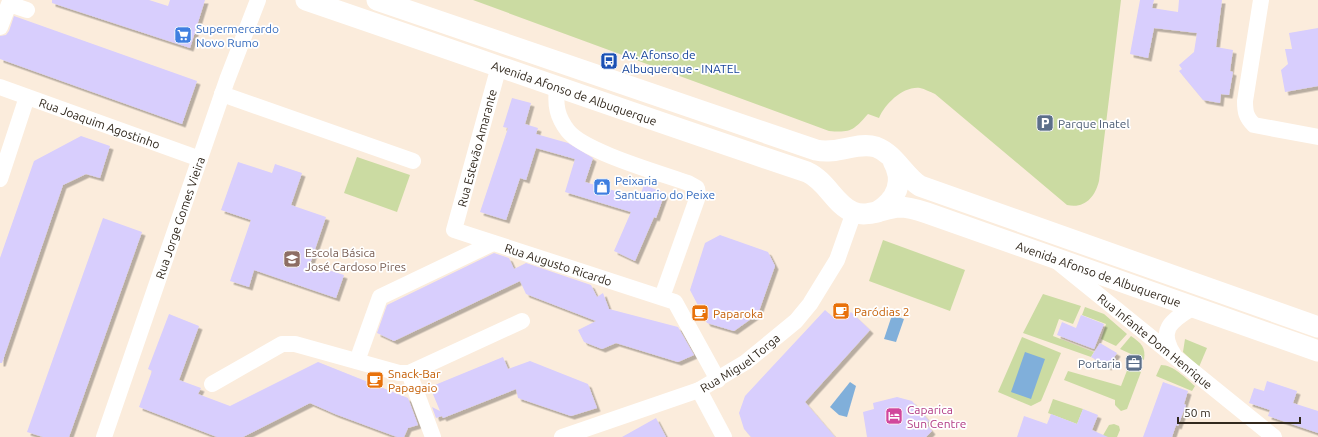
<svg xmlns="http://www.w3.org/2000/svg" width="1318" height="437" viewBox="0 0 1318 437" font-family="Ubuntu,sans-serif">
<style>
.green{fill:#cbdba2}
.water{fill:#80afda}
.building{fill:#d8cefd;filter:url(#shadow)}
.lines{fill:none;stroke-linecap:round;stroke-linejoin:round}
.minor{stroke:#fff;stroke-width:16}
.major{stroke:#fff;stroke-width:21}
.labels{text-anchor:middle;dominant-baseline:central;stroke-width:3.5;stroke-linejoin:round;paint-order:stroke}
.shop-label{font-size:12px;fill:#366cbe;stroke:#fff;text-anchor:start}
.transit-label{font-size:12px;fill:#164399;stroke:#fff;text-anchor:start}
.street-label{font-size:12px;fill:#31281d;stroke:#fff}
.service-label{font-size:12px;fill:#4e5e75;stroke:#fff;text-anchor:start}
.education-label{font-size:12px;fill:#785e54;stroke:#fff;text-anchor:start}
.food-label{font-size:12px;fill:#c56008;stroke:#fff;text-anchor:start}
.hotel-label{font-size:12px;fill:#b23c85;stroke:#fff;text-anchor:start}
</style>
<defs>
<filter id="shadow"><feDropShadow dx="3.5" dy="3.5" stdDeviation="0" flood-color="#0004"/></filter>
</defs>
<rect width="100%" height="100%" fill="#fbecdc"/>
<!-- green -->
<g class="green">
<path d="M473 0H1121L1099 181C1095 197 1085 209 1067 205L935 94C930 92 925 89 920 88 903 86 885 104 879 118L868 114C854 130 851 133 829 131Z"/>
<polygon points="357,157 410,175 397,212 344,193"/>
<polygon points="883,240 965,270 950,311 869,281"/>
<polygon points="1043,294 1081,306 1073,324 1059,319 1053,336 1094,352 1091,357 1023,333"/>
<polygon points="1085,307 1104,314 1127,334 1116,346 1101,339 1106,324 1082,315"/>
<path d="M1131 336C1141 343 1146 347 1144 360L1120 349Z"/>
<polygon points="1022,337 1061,353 1041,401 1031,406 998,392"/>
<polygon points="1185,339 1207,348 1199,367 1183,352"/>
<path d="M1161 365C1174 365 1185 378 1195 386L1192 391 1156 376Z"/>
<polygon points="1128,368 1141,372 1127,409 1121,411 1115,405 1115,400 1064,380 1068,371 1121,386"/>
<polygon points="1053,399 1083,409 1077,424 1048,413"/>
<polygon points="1114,424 1119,426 1120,430 1117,437 1102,437 1109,425"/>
</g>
<!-- water -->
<g class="water">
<polygon points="892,315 904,319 896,342 884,339"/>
<polygon points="1025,352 1045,359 1031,399 1011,392"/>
<polygon points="850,382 856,386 847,417 839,415 830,407"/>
</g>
<!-- building -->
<g class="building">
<polygon points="52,0 149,0 168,6 170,0 205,0 190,48 52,3"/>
<polygon points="1140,0 1154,0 1152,8 1178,12 1179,0 1222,0 1216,47 1233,50 1230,71 1233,72 1229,95 1221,94 1220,103 1203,100 1179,71 1182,69 1179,65 1194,52 1197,33 1154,28 1148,58 1130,54"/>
<polygon points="14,16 197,81 182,124 0,59 0,36 6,35 9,31"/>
<polygon points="1318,28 1318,86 1285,92 1281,70 1288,64 1285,49 1292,49 1289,33"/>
<polygon points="512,98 531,103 525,124 538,128 536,134 568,143 593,158 585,182 639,198 644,185 665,193 656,218 654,217 635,261 614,251 631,212 565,192 575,159 536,148 526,180 520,178 506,220 480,212 508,128 503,127"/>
<polygon points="81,136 110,146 100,178 86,174 63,185 2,363 0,363 0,258 34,161"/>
<polygon points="238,162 272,173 275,164 302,173 291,205 326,217 310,264 344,275 336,298 254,270 249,287 230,281 251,220 221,210"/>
<polygon points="103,218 142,232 69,437 43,437 27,432"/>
<polygon points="720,235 768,252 775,266 758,314 734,331 707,323 690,290 705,243"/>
<polygon points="494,253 509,258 514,269 526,263 591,285 597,297 603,293 609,309 678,327 694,355 678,362 616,343 602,349 584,342 578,330 596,321 526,294 520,281 394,341 377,333 387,305"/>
<polygon points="825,310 835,319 840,316 847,316 851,312 870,330 805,402 835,437 751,437 744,429 739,413 745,396"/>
<polygon points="169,314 199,326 179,380 201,388 198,394 230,406 318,362 408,398 418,425 408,428 404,437 397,437 335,414 310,403 243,437 217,437 139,407 152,371 148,369"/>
<polygon points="1081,315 1104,324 1094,349 1057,335 1062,322 1076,328"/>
<polygon points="1100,343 1117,353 1108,367 1091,357"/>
<polygon points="503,357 508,369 530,361 588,384 597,408 571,416 518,398 516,389 443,418 442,416 436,418 432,407 440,411 430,387"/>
<polygon points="1267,381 1297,391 1293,403 1318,411 1318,433 1268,416 1270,410 1249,403 1254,388 1264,391"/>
<polygon points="1163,382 1188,391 1184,404 1186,405 1178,426 1176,425 1172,437 1143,437"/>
<polygon points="897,397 912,401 929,421 926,424 932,431 926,437 867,437 863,412 874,409 873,403"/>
<polygon points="1083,409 1098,415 1092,430 1108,437 1017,437 1024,416 1047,424 1051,414 1077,424"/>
<polygon points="656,418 666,437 622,437"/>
</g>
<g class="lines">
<!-- minor -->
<g class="minor">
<path d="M1261 0 1245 101C1245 112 1246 117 1254 125L1318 137"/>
<polyline points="0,27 9,4 27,10"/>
<path id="s1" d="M499 66 454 230 675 302 718 380"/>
<path id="s2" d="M0 87 200 159"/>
<path d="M557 88C555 105 557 117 568 131 585 152 660 173 688 183L697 188 698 194 697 199 662 297"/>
<polyline points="222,94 413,161"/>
<polyline points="0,179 27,97"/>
<path id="s3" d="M1059 263 1274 437"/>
<path d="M1174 355C1158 331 1170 321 1192 308"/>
<polyline points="357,361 380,297 493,243"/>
<polyline points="409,373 522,321"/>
<polyline points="212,384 282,344 295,344 399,373 409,373 433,437"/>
<polyline points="699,390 724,437"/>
<path id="s4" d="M104 437 227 80 258 0"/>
<path id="s5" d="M562 437 699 390 746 362 796 321 810 304 837 260 854 212"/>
</g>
<!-- major -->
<g class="major">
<path id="s6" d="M306 0C473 57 639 116 807 172 827 181 835 205 853 212 868 218 884 208 899 207 908 207 918 210 927 213L1318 351"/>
<path d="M377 0 816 150C838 155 857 141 876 147 895 154 904 176 920 186L1318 327"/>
<path d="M877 212C896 200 905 182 893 161"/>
</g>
</g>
<!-- icons -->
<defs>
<symbol id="supermarket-square" viewBox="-11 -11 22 22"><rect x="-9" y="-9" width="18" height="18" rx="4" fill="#3f7fe0" stroke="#fff"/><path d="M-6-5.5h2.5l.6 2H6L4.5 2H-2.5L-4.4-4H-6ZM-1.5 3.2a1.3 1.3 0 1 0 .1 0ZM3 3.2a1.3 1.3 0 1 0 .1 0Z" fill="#fff"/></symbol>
<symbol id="bus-square" viewBox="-11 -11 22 22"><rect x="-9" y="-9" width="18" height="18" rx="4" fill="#1a4fb4" stroke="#fff"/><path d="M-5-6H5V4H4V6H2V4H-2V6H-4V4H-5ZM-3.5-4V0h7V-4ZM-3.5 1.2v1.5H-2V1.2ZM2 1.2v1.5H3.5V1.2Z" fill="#fff"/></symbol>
<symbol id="parking-square" viewBox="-11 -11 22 22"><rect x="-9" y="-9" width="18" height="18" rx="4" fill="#5c6f8a" stroke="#fff"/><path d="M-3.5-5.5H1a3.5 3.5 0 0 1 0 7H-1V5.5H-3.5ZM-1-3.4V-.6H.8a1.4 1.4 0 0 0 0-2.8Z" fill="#fff"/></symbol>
<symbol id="shop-square" viewBox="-11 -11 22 22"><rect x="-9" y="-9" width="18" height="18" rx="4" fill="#3f7fe0" stroke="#fff"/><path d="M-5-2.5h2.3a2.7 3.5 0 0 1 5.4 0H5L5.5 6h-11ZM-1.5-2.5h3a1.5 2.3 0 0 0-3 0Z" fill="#fff"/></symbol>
<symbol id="school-square" viewBox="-11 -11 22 22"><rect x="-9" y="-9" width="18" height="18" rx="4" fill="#8d6e63" stroke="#fff"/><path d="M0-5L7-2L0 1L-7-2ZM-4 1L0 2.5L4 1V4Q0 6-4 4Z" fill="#fff"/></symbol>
<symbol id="cafe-square" viewBox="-11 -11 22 22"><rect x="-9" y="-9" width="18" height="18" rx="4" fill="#e8710a" stroke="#fff"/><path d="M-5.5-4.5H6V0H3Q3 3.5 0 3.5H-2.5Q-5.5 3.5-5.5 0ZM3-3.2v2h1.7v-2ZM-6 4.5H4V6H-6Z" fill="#fff"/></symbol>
<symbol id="office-square" viewBox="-11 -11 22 22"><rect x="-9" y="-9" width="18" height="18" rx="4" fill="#5c6f8a" stroke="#fff"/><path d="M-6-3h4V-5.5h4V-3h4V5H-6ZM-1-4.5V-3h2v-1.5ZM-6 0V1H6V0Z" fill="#fff"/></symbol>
<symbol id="hotel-square" viewBox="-11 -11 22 22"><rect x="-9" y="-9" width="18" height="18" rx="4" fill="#d1479c" stroke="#fff"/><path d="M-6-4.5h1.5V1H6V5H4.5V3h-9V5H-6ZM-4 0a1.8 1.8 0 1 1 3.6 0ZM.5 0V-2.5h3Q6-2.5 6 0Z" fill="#fff"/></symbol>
</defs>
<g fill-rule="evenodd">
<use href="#supermarket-square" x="173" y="25" width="20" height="20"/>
<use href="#bus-square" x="599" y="51" width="20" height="20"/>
<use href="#parking-square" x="1035" y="113" width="20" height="20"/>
<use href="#shop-square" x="592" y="177" width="20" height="20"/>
<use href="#school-square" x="282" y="249" width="20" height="20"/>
<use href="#cafe-square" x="831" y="301" width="20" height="20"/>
<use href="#cafe-square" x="690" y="303" width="20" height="20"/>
<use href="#office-square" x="1124" y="353" width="20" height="20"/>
<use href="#cafe-square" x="365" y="370" width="20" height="20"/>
<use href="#hotel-square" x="884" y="406" width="20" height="20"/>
</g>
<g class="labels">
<!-- shop labels -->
<g class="shop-label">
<text x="196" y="28">Supermercardo<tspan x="196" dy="14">Novo Rumo</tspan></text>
<text x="615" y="180">Peixaria<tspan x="615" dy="14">Santuario do Peixe</tspan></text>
</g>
<!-- transit labels -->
<g class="transit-label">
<text x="622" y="54">Av. Afonso de<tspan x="622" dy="14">Albuquerque - INATEL</tspan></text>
</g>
<!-- street labels -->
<g class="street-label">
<text stroke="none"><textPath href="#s6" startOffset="284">Avenida Afonso de Albuquerque</textPath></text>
<text stroke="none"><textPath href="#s2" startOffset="106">Rua Joaquim Agostinho</textPath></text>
<text transform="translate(477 148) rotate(-75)">Rua Estevão Amarante</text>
<text stroke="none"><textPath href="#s4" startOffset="232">Rua Jorge Gomes Vieira</textPath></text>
<text stroke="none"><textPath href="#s1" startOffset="280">Rua Augusto Ricardo</textPath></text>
<text stroke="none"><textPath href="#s6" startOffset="849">Avenida Afonso de Albuquerque</textPath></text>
<text stroke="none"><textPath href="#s3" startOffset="124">Rua Infante Dom Henrique</textPath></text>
<text stroke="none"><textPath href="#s5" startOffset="194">Rua Miguel Torga</textPath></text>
</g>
<!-- service labels -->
<g class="service-label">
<text x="1058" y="123">Parque Inatel</text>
<text x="1121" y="363" text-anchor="end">Portaria</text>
</g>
<!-- education labels -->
<g class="education-label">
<text x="305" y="252">Escola Básica<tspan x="305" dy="14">José Cardoso Pires</tspan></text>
</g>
<!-- food labels -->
<g class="food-label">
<text x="854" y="311">Paródias 2</text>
<text x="713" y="313">Paparoka</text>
<text x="388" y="373">Snack-Bar<tspan x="388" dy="14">Papagaio</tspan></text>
</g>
<!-- hotel labels -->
<g class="hotel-label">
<text x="907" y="409">Caparica<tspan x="907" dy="14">Sun Centre</tspan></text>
</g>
</g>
<!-- scale -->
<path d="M1178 417v6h122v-6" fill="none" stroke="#31281d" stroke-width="2"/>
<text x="1184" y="417" font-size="12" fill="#31281d" stroke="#ffffff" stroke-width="3" paint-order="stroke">50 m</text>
</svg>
